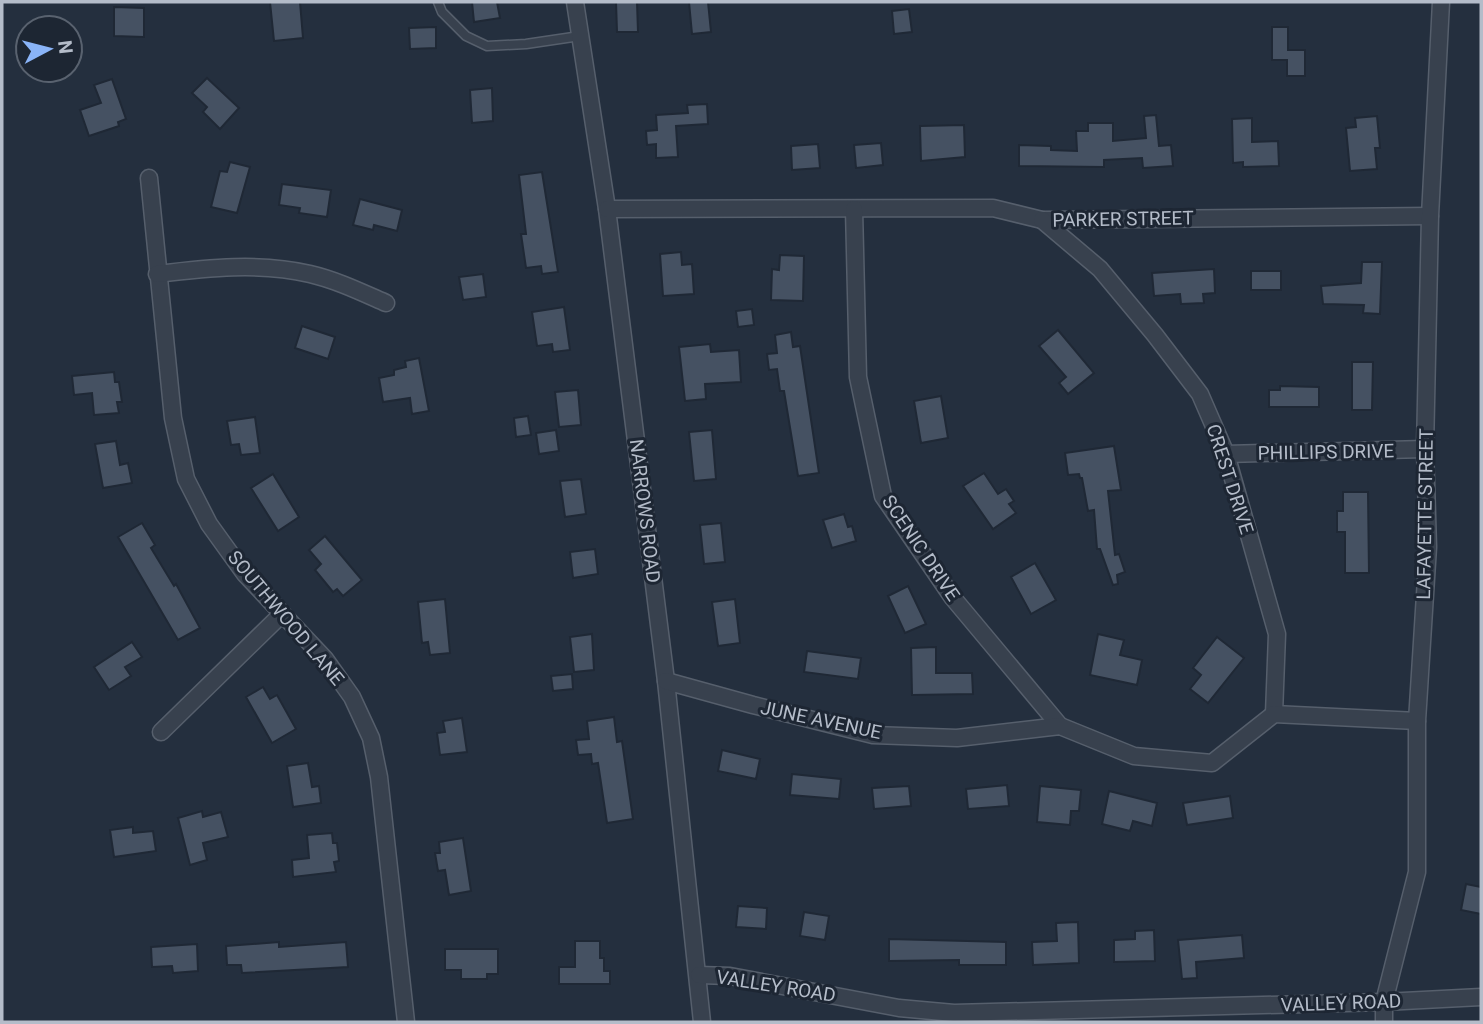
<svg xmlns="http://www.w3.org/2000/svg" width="1483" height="1024" viewBox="0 0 1483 1024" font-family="Roboto,sans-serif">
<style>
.building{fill:#455162;stroke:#1f2835;stroke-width:2}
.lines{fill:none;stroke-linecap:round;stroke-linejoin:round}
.service-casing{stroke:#565f6c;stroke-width:11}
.minor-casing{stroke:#565f6c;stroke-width:19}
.service{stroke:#38414e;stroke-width:8}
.minor{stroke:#38414e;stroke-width:16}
.labels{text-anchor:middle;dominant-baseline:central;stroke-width:6;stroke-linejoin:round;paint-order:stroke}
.street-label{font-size:19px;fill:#b4bcc9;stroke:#1d2633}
</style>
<rect width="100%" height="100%" fill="#242f3e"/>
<!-- building -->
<g class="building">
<polygon points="270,2 300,2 303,38 274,41"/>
<polygon points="472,2 497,2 500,18 474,22"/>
<polygon points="616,2 637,2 638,32 617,32"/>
<polygon points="689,2 708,2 711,32 692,34"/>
<polygon points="114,7 144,8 144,37 114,36"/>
<polygon points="909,9 912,32 894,34 892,11"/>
<polygon points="436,27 436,48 410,49 409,28"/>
<polygon points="1272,27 1288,27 1288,50 1305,50 1305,76 1287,76 1287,60 1272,60"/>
<polygon points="207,78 239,108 220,129 203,112 207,107 192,93"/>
<polygon points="112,79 126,119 118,122 119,126 89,136 80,110 101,103 94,85"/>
<polygon points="492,88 493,121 472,123 470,90"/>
<polygon points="707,104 708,124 676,126 678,157 656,158 656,144 647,145 646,131 657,130 656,115 688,113 687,105"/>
<polygon points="1156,115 1159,146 1171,145 1173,166 1143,168 1142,158 1104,160 1104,167 1019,166 1019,145 1051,146 1051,150 1077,151 1076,131 1088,131 1088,123 1113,123 1113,141 1146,138 1144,116"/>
<polygon points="1377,116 1380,148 1375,148 1377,169 1350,171 1346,128 1356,127 1355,118"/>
<polygon points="1252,118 1252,142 1278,141 1279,166 1243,167 1243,162 1233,163 1232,119"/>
<polygon points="964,125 965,157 921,161 920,126"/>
<polygon points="881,143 883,165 856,168 854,145"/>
<polygon points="818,144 820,168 792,170 791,146"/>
<polygon points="230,162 250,167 237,213 211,207 220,171 227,172"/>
<polygon points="542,172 558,272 542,274 541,266 526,268 521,234 526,234 519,175"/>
<polygon points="282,184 331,190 327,217 299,213 300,208 279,205"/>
<polygon points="360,199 402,210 397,231 374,225 373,230 353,225"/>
<polygon points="681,252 682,265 692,264 694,294 663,296 660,254"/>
<polygon points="780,255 804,256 803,301 771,300 772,269 779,270"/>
<polygon points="1362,262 1382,262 1380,314 1363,313 1364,305 1323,304 1321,286 1361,283"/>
<polygon points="1214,269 1215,293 1203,294 1204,303 1181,304 1180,294 1154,296 1152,273"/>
<rect x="1251" y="271" width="30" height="19"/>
<polygon points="483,274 486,297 463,300 459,277"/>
<polygon points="564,307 570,350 553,352 552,344 537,346 532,312"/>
<polygon points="752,309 754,325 738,327 736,311"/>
<polygon points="302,326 335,337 328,359 295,348"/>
<polygon points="1058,330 1094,373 1068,394 1059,383 1066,377 1039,346"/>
<polygon points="791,332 793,347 800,346 819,473 798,476 784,391 780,391 777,369 769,370 767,354 777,353 775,335"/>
<polygon points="710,344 711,352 739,350 741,382 705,384 706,399 685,401 679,347"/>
<polygon points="419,358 429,411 412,414 410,398 383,402 379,378 394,375 394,370 406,367 405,361"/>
<polygon points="1352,362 1373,362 1372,410 1352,410"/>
<polygon points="114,372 115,382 119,382 122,402 117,402 119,413 94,415 92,393 74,395 72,376"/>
<polygon points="1280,386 1319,387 1319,407 1269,407 1269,390 1280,390"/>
<polygon points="578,390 581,425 559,427 555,392"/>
<polygon points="941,396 948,438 921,443 914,401"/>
<polygon points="528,416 531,435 516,437 514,418"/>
<polygon points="255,417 260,453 241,455 239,444 231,445 227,421"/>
<polygon points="556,430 559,451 539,454 536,433"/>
<polygon points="712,430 716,479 694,481 689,432"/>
<polygon points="116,441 120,465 128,463 132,483 103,488 95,444"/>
<polygon points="1114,446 1121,490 1108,491 1115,555 1119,554 1125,572 1117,575 1118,584 1113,585 1100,549 1097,549 1094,510 1088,511 1082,478 1080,478 1079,474 1068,475 1065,453"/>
<polygon points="984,473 998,494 1006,489 1014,501 1009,504 1016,513 993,529 963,486"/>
<polygon points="273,474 299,517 278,531 251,488"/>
<polygon points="581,479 586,514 565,517 560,481"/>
<polygon points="1343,492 1368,492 1369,573 1345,573 1345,532 1337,532 1337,511 1343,511"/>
<polygon points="844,514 848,527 852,526 856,541 832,548 823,520"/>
<polygon points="142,523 155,545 151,548 174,586 176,584 200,628 178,640 118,537"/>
<polygon points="721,523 725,562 704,564 700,525"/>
<polygon points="325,536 362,580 343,596 337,589 333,592 315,570 321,564 309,550"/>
<polygon points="595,549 598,574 573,578 570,552"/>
<polygon points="1035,563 1056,600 1031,614 1011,577"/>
<polygon points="908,586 926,624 905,633 888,596"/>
<polygon points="445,599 450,653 430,655 428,642 422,643 418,602"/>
<polygon points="735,599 740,643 718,646 712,602"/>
<polygon points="592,634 594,670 574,672 570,637"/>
<polygon points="1098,634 1124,640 1120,655 1142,660 1137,685 1090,675"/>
<polygon points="1217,637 1244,658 1208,703 1190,689 1201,675 1193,668"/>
<polygon points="132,642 142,657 125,667 131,676 109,690 94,667"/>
<polygon points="936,647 936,673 972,673 973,694 912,695 911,648"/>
<polygon points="807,651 861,658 858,679 804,672"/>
<polygon points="572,674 573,689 553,691 551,676"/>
<polygon points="263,687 270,699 277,695 296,729 272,743 246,697"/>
<polygon points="614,717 617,742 622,741 633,819 607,823 598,763 592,764 591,754 578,755 576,740 589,739 587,721"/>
<polygon points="462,718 467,752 440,755 437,733 445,732 443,721"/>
<polygon points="722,750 760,759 756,779 718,771"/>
<polygon points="308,763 312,787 319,786 321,803 293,807 287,766"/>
<polygon points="792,774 841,779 839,799 790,795"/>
<polygon points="1007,785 1009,806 968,809 966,789"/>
<polygon points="909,786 911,806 874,809 872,788"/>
<polygon points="1040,786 1081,790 1079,811 1071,811 1070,825 1037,822"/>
<polygon points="1109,791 1157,803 1152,826 1133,821 1130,831 1102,824"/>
<polygon points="1230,796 1233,818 1187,825 1183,803"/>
<polygon points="202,811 203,817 221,812 228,837 203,843 207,860 190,865 178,818"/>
<polygon points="133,827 133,833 153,831 156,851 114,857 110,830"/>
<polygon points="332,833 333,843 337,843 339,861 334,862 336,872 293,877 292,860 309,858 307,835"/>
<polygon points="463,838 471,891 449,895 445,870 438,871 435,853 440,853 439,842"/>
<polygon points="1466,884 1481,887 1481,914 1461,910"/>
<polygon points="738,906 767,908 766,929 736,927"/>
<polygon points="804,912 829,916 825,940 800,936"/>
<polygon points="1078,922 1079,963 1033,965 1032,942 1057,941 1056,923"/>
<polygon points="1154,930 1155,961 1114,962 1114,940 1135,939 1135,931"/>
<polygon points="1242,935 1244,958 1196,962 1197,978 1182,979 1178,940"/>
<polygon points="889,939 1006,942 1006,965 959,965 959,960 889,961"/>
<polygon points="575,941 600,941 600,958 604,958 604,971 610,971 610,984 559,984 559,967 575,967"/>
<polygon points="279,942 279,947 346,942 348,967 242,973 241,965 227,965 226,946"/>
<polygon points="197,944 198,971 173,973 172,966 152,967 151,947"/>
<polygon points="445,949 498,949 498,974 487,974 487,979 461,979 461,970 445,970"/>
</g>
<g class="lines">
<defs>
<polyline id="service" points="438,2 442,12 466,36 487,46 526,44 580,36"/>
<g id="minor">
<polyline points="575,2 607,209 666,681 702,1022"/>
<polyline points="149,178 173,418 186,479 209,524 245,574 325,659 352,697 371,738 379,777 406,1022"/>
<polyline points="607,209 993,208 1042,220 1430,216"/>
<polyline points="854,209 858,377 883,496 953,598 1060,726"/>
<polyline points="1042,220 1100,269 1155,335 1200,394 1226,454 1277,634 1274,714"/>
<path d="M157 274C207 268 260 262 310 274 336 280 361 292 386 303"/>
<polyline points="1226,454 1425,449"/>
<polyline points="666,681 753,705 873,735 957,738 1060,726 1134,756 1212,763 1274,714 1417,721"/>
<polyline points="161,732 282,614"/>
<polyline points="699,975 730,976 899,1008 954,1013 1384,1002 1481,997"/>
<polyline points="1384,1022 1384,1002 1417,872 1417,721 1428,547 1425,449 1430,216 1441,2"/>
</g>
</defs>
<!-- service casing -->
<use href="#service" class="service-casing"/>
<!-- minor casing -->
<use href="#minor" class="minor-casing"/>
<!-- service -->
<use href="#service" class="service"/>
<!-- minor -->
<use href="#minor" class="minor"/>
</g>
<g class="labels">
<!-- street labels -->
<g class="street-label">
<text transform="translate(1123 219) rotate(-1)">PARKER STREET</text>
<text transform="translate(1326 452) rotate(-1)">PHILLIPS DRIVE</text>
<text transform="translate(1230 479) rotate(72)">CREST DRIVE</text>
<text transform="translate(645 511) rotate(83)">NARROWS ROAD</text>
<text transform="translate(1425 514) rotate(-89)">LAFAYETTE STREET</text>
<text transform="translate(921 548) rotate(56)">SCENIC DRIVE</text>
<text transform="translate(286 618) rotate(50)">SOUTHWOOD LANE</text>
<text transform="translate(821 720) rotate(12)">JUNE AVENUE</text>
<text transform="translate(776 986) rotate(9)">VALLEY ROAD</text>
<text transform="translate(1341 1003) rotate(-2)">VALLEY ROAD</text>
</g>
</g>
<!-- border -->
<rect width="1483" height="1024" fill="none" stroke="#b4bcc9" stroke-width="7"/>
<!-- north arrow -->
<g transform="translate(49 49) rotate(83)"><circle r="33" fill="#1d2633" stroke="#59626f" stroke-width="2"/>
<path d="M0-5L12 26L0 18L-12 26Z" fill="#8ab4f8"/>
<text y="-10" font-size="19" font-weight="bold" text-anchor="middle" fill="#b4bcc9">N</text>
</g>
</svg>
